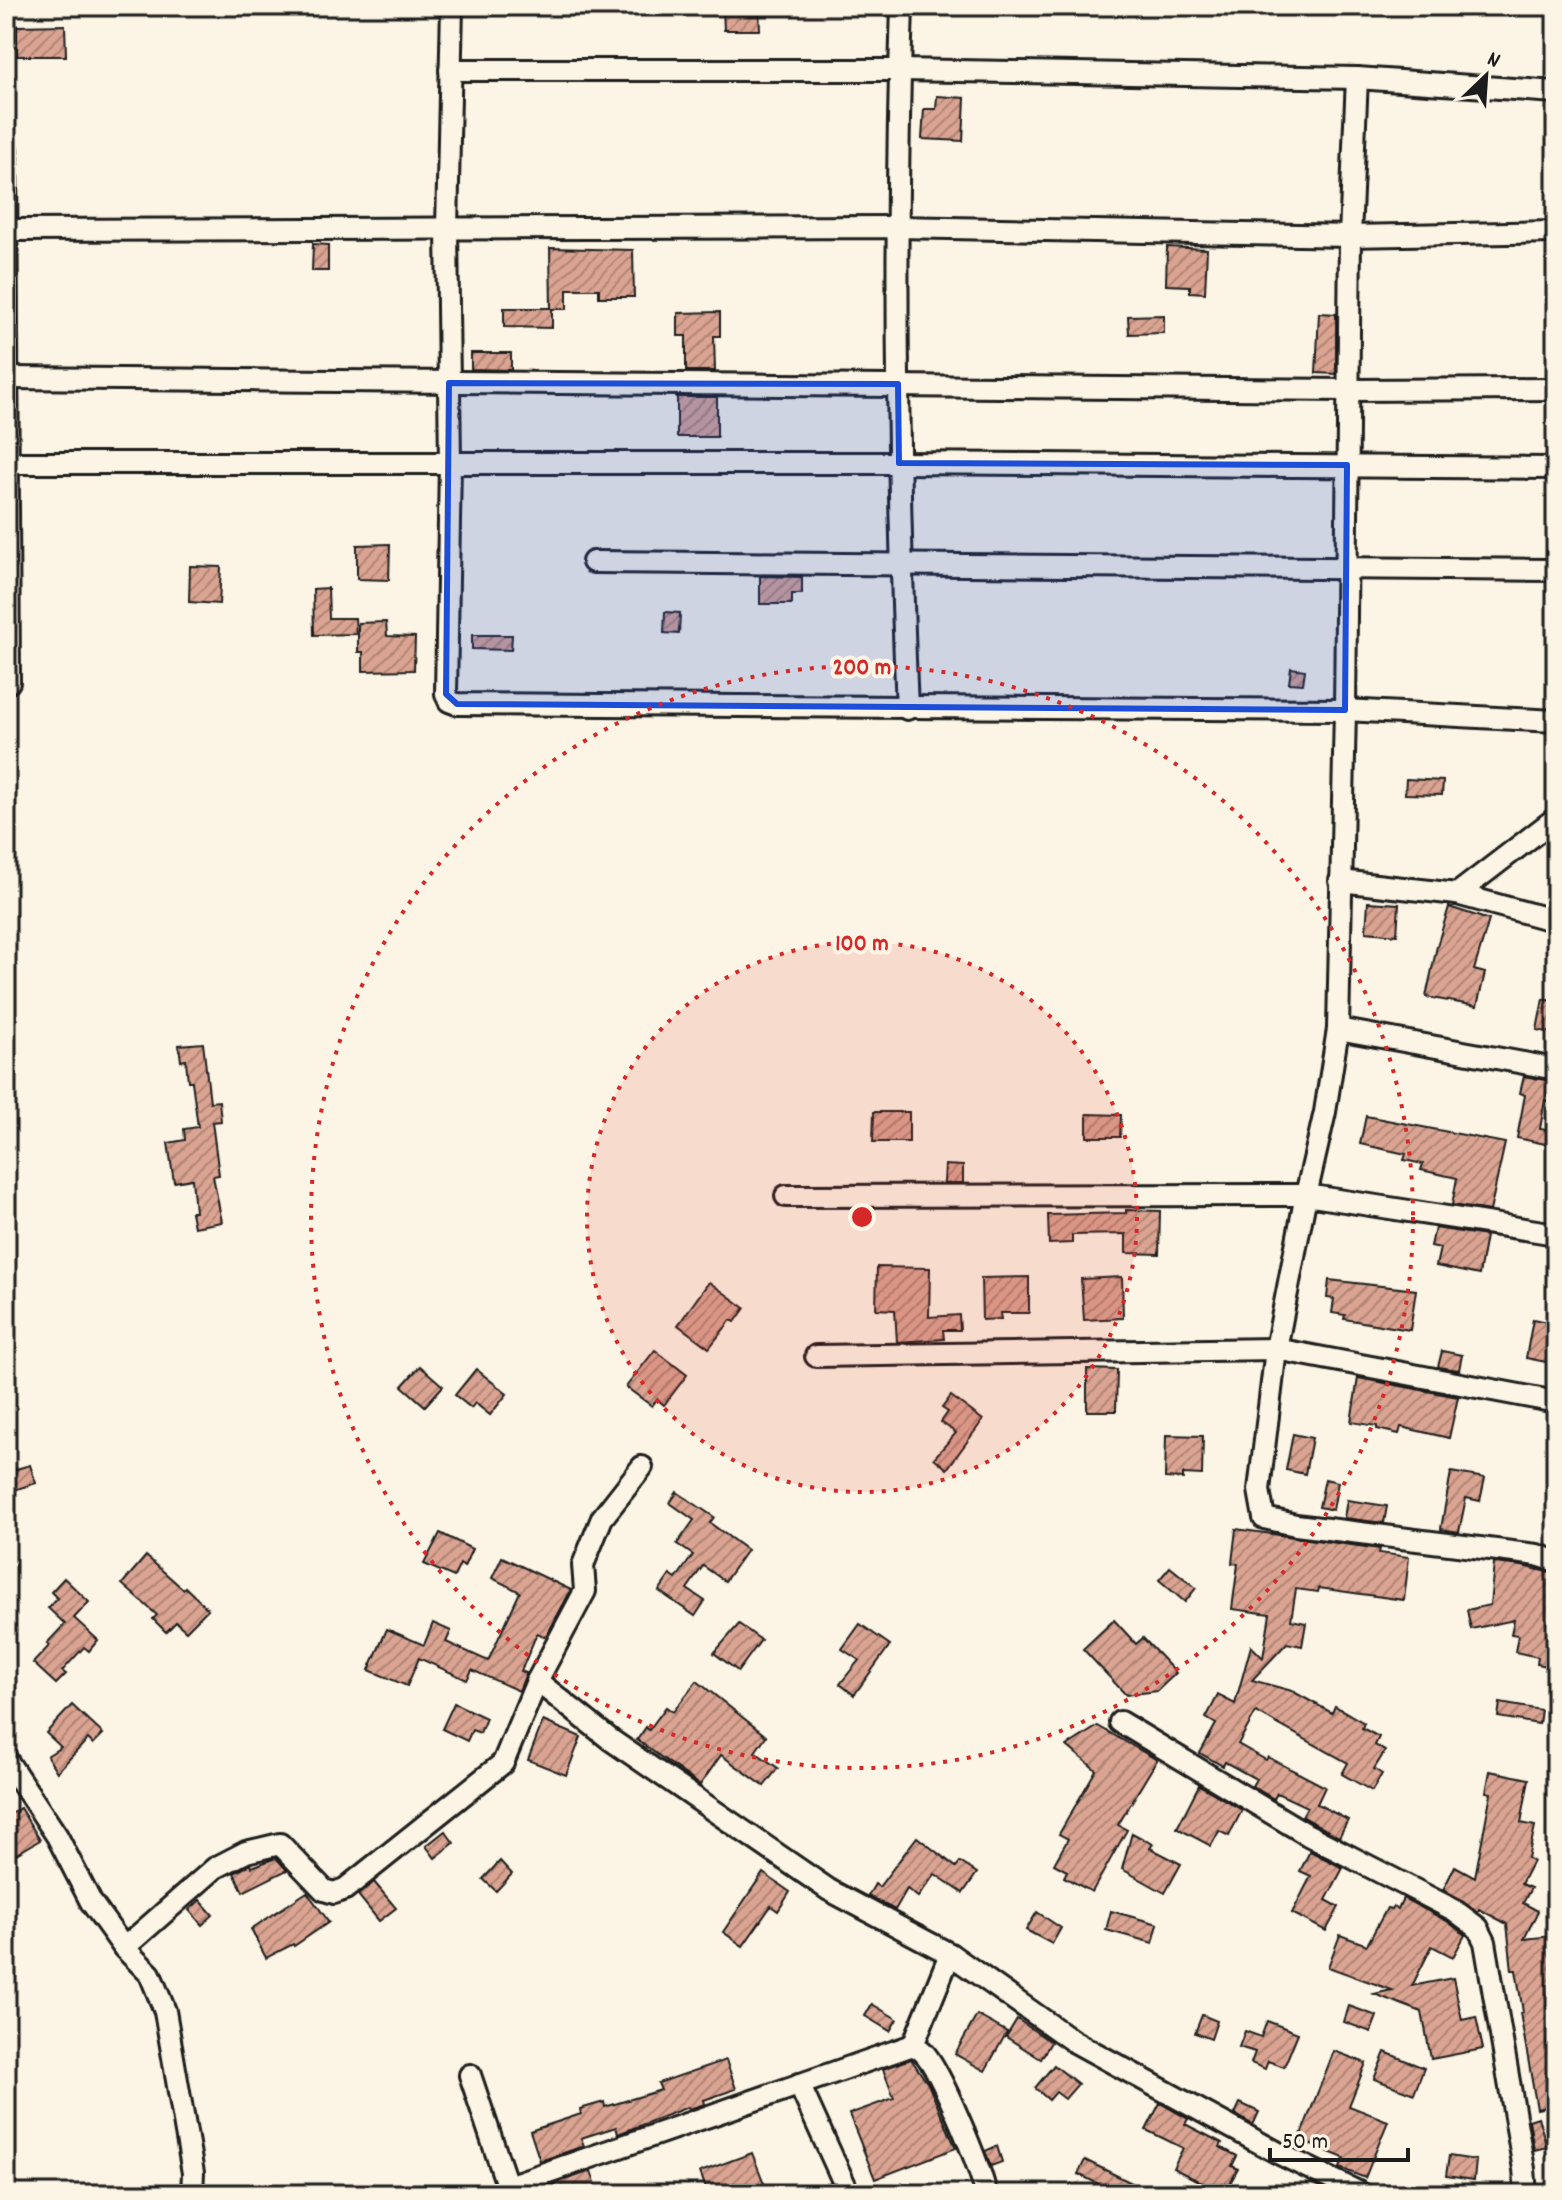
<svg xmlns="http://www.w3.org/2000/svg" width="1562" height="2200" viewBox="0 0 1562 2200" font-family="Dekko,sans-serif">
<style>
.building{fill:url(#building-hatch);stroke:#1c1c1c;stroke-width:2}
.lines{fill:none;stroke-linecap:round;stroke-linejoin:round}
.street-casing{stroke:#1c1c1c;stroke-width:26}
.street{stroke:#fcf5e5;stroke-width:20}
.marked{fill:#1d4ed8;fill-opacity:0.2;stroke:#1d4ed8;stroke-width:6;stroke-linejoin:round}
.ring{fill:none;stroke:#d62828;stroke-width:4;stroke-dasharray:4 8}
.centre{fill:#d62828;stroke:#fcf5e5;stroke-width:4}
.ring-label{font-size:24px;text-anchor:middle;font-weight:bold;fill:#d62828;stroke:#fcf5e5;stroke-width:8;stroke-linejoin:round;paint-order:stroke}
</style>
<defs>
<pattern id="building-hatch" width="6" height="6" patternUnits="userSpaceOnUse" patternTransform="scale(2)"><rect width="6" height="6" fill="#dba492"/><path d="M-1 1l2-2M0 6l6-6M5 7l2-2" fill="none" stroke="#b18576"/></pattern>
</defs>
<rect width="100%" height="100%" fill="#fcf5e5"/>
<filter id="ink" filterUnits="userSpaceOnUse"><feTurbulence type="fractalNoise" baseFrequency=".0125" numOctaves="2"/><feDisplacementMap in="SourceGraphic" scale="16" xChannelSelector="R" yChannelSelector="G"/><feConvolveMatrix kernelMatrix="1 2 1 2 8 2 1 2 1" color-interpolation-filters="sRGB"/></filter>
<g filter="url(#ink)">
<!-- building -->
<g class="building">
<polygon points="759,6 760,30 724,30 723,8"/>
<polygon points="65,25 66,56 17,56 17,26"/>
<polygon points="937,96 965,98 963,141 922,139 924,109 936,109"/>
<polygon points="313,244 328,245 328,271 312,271"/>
<polygon points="1167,247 1207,249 1205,293 1190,292 1190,286 1166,285"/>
<polygon points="550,248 633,250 634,297 599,297 599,289 567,289 567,309 552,309 552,328 504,327 504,308 551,308"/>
<polygon points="720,312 720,336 714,336 715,371 686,371 686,336 678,336 678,313"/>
<polygon points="1319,313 1336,314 1336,374 1316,373"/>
<polygon points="1164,315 1164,333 1129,334 1128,316"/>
<polygon points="471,353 511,353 511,370 471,369"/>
<rect x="677" y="397" width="40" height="40"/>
<polygon points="390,544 389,580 357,579 357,545"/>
<polygon points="190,566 221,567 219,604 189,602"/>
<polygon points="760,576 802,577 802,594 792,594 792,604 760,604"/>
<polygon points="328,588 329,618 355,618 356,634 314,635 313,589"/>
<polygon points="665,612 680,613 679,634 664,633"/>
<polygon points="386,622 387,636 415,637 414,670 363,671 363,652 358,652 358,623"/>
<polygon points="472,635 512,635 511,650 472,649"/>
<polygon points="1291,668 1305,670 1303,684 1289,683"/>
<polygon points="1406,779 1443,781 1442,795 1405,794"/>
<polygon points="1368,902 1399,904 1397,935 1366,932"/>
<polygon points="1449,907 1489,920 1474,970 1485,973 1477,1006 1426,997 1437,946"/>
<polygon points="1543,999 1556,1002 1556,1034 1537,1030"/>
<polygon points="203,1043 210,1102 219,1101 221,1121 212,1122 219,1175 213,1176 222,1222 194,1227 191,1212 195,1212 192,1179 174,1182 168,1143 185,1140 184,1129 198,1127 192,1081 188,1081 186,1060 181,1061 179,1045"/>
<polygon points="1524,1076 1550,1081 1556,1085 1556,1103 1545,1100 1540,1129 1553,1131 1550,1145 1517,1138 1525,1095 1520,1093"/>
<polygon points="874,1112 909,1112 909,1142 873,1142"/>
<polygon points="1087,1114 1121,1115 1120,1137 1087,1137"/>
<polygon points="1366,1116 1505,1143 1490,1211 1452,1205 1457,1178 1421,1170 1423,1164 1404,1160 1406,1154 1360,1144"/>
<polygon points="945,1165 963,1166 963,1183 944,1183"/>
<polygon points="1126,1210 1160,1211 1159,1254 1126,1253 1126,1234 1072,1235 1072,1243 1049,1244 1048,1215 1126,1213"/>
<polygon points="1435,1228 1486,1236 1479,1275 1436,1266 1440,1248 1431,1246"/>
<polygon points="877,1267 930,1268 929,1317 959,1315 960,1330 943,1330 944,1339 897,1342 895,1310 876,1309"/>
<polygon points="1029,1277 1029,1313 1000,1313 1001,1319 982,1320 981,1278"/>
<polygon points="1122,1277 1123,1318 1084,1320 1081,1279"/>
<polygon points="1329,1280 1416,1290 1410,1330 1344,1319 1345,1315 1332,1313 1334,1299 1327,1298"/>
<polygon points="709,1282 745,1308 735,1322 731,1320 709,1348 678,1325"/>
<polygon points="1533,1319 1556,1324 1556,1364 1526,1358"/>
<polygon points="655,1350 687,1375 664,1405 657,1399 652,1406 626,1387"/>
<polygon points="1442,1351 1462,1355 1459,1370 1438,1367"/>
<polygon points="420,1366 443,1386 425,1406 402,1386"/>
<polygon points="476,1369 507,1394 490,1415 475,1403 471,1408 455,1395"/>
<polygon points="1087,1369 1117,1370 1116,1411 1087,1411"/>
<polygon points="1358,1378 1458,1397 1449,1438 1401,1427 1399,1434 1377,1429 1377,1426 1351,1422"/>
<polygon points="951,1396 983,1420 947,1469 934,1458 956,1433 941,1422 948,1412 942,1408"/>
<polygon points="1293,1434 1312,1438 1305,1474 1286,1470"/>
<polygon points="1166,1435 1203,1436 1202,1475 1183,1474 1183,1479 1165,1478"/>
<polygon points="30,1465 36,1483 11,1491 6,1472"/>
<polygon points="1451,1472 1485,1478 1480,1501 1466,1498 1459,1532 1441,1529"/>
<polygon points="1325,1479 1338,1482 1333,1510 1319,1507"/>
<polygon points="677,1492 714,1517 710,1523 747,1550 725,1581 703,1566 687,1589 705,1601 695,1616 659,1591 670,1575 676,1579 693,1555 677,1544 694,1520 670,1503"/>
<polygon points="1347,1500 1387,1506 1384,1523 1344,1518"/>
<polygon points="1236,1529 1380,1549 1379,1553 1409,1557 1404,1600 1319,1588 1318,1592 1296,1589 1291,1620 1306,1623 1302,1646 1287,1643 1252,1680 1292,1691 1332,1713 1335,1706 1364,1723 1362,1728 1379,1737 1375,1745 1385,1751 1374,1769 1382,1774 1372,1791 1342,1774 1348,1763 1256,1712 1238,1744 1266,1760 1268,1757 1325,1787 1317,1804 1348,1820 1339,1837 1302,1816 1307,1807 1277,1793 1274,1799 1252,1786 1256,1779 1225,1762 1223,1766 1200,1753 1216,1724 1206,1718 1218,1695 1235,1704 1251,1646 1263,1658 1270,1614 1232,1609 1238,1564 1232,1563"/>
<polygon points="440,1533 472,1549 464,1567 460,1564 454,1577 424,1564"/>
<polygon points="146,1556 183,1589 185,1587 208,1609 186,1631 176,1622 166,1632 153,1619 157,1615 122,1584"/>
<polygon points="502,1557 571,1590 546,1637 537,1633 521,1671 526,1673 519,1691 472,1670 467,1680 419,1658 407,1686 369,1670 387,1629 424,1645 433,1623 451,1631 446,1642 488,1661 520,1592 492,1578"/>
<polygon points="1494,1563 1522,1566 1556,1574 1556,1653 1553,1667 1537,1664 1538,1657 1515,1652 1518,1635 1511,1634 1514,1620 1471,1629 1467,1610 1490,1605"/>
<polygon points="1170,1567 1196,1588 1185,1602 1159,1580"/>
<polygon points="64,1578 89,1602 74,1618 98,1640 89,1651 84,1647 62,1671 66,1674 56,1684 33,1663 50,1645 47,1643 65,1624 48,1608 57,1598 51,1592"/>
<polygon points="1114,1620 1136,1644 1143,1638 1176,1673 1157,1691 1126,1695 1083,1649"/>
<polygon points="739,1624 761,1640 738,1671 714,1653"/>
<polygon points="860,1624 890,1645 854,1695 840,1684 859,1660 842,1649"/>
<polygon points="697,1681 766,1736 755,1752 778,1768 764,1786 721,1755 700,1785 637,1740 646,1727 649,1730 666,1707 673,1712"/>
<polygon points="454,1703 486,1718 480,1733 472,1730 467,1741 442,1729"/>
<polygon points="1500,1703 1541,1710 1539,1724 1498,1717"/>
<polygon points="72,1705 103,1734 93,1744 88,1739 57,1772 47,1756 61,1747 46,1733"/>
<polygon points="543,1721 581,1737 566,1775 528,1760"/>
<polygon points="1098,1726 1157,1760 1118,1825 1127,1830 1092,1892 1064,1877 1067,1871 1054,1864 1068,1839 1059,1834 1096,1770 1067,1746"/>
<polygon points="1490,1771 1529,1779 1521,1823 1535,1826 1528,1858 1533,1861 1521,1884 1531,1888 1523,1903 1538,1911 1524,1939 1551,1936 1556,1976 1556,2105 1537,2109 1520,2013 1523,2012 1516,1970 1512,1970 1507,1924 1479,1909 1478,1912 1443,1890 1455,1866 1475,1877 1491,1793 1486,1792"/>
<polygon points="1199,1785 1242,1810 1229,1836 1219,1831 1211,1846 1177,1828"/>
<polygon points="20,1808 40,1840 6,1860 6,1817"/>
<polygon points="445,1831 454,1843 435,1858 426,1846"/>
<polygon points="1132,1833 1153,1844 1150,1848 1181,1864 1165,1893 1122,1869"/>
<polygon points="917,1837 956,1867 960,1862 977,1873 963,1893 935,1874 918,1897 907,1889 895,1910 868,1896 875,1884 879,1887"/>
<polygon points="1310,1851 1343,1868 1326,1900 1339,1907 1326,1931 1292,1913 1311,1876 1300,1871"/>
<polygon points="276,1858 287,1870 243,1892 234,1873 251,1864 252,1867"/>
<polygon points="500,1861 512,1874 496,1891 483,1879"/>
<polygon points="763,1873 790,1892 778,1911 771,1906 743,1946 723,1932"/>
<polygon points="374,1882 396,1908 379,1921 358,1895"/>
<polygon points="307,1892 329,1922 294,1946 293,1944 266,1958 251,1929"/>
<polygon points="1403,1898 1447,1921 1465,1935 1453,1957 1432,1946 1412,1986 1453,1978 1462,2020 1476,2017 1483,2049 1431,2059 1422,2012 1374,1994 1392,1990 1328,1967 1340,1935 1367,1945 1387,1908 1391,1909 1393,1906 1398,1909"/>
<polygon points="200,1900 213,1915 202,1925 189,1910"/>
<polygon points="1111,1911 1158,1924 1153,1943 1106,1930"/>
<polygon points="1037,1912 1061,1928 1052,1944 1026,1930"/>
<polygon points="872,2004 897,2019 890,2031 865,2016"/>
<polygon points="1349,2006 1377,2016 1371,2032 1344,2022"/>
<polygon points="977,2015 1007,2032 985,2071 955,2054"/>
<polygon points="1202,2015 1217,2021 1211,2039 1195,2033"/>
<polygon points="1017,2019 1051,2042 1041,2059 1006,2037"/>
<polygon points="1267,2021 1298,2033 1284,2067 1268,2061 1265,2069 1251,2063 1255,2052 1239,2047 1245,2031 1261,2037"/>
<polygon points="1334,2051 1366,2063 1349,2106 1388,2121 1365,2178 1340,2168 1344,2158 1299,2140"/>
<polygon points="1385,2052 1424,2068 1414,2094 1374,2079"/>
<polygon points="911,2059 928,2084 956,2148 875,2179 849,2114 894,2098 883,2069"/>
<polygon points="726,2060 736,2089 704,2100 705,2104 689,2109 688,2107 618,2134 616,2127 581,2138 584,2146 540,2161 530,2131 581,2114 580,2109 604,2102 605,2107 661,2090 658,2083"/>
<polygon points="1054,2065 1078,2084 1065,2099 1056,2092 1049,2100 1035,2088"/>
<polygon points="1160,2103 1188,2119 1185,2124 1222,2143 1220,2147 1237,2156 1232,2166 1238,2169 1224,2194 1201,2194 1206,2185 1173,2168 1183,2148 1146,2130"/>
<polygon points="1240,2103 1259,2112 1253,2125 1235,2114"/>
<polygon points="1538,2117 1547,2147 1534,2150 1529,2120"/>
<polygon points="997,2146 1002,2162 991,2166 985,2151"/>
<polygon points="752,2153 765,2186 743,2194 708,2194 700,2172"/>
<polygon points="1449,2156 1476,2160 1474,2180 1446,2176"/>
<polygon points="1085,2160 1154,2194 1119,2194 1078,2174"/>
<polygon points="591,2171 599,2194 556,2194 553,2184"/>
</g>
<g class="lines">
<defs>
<g id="street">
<polyline points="452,6 447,228 450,463 446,694 449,701 457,704 1345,710 1556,721"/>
<path d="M902 6C894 240 897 475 907 709"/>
<polyline points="450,70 900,70 1357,78 1556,92"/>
<polyline points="1357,78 1350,236 1345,710 1338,1029 1325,1112 1306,1195 1276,1349 1259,1490 1264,1518 1296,1525 1537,1555 1556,1561"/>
<polyline points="6,150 9,682"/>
<polyline points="6,230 896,227 1350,236 1556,232"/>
<polyline points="6,378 1348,390 1556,389"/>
<polyline points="6,463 899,463 1556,468"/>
<polyline points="593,562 1556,570"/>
<polyline points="1340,881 1457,894 1556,921"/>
<polyline points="1457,894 1556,818"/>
<polyline points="1338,1029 1556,1069"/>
<polyline points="786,1196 1306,1195 1556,1234"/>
<polyline points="816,1356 1276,1349 1556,1402"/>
<polyline points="537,1681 611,1740 829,1890 950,1954 1073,2041 1280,2154 1362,2194"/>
<polyline points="1120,1722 1308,1835 1454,1910 1478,1928 1485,1942 1524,2169 1526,2194"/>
<polyline points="6,1759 57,1836 91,1902 124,1948 150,1974 165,2011 193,2173 192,2194"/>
<polyline points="124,1948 215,1868 246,1852 280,1844 324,1890 334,1893 345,1889 503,1763 537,1681 585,1591 583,1565 602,1518 642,1467"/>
<path d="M950 1954 913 2045C913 2045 923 2051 923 2052 940 2068 981 2169 986 2194"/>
<polyline points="470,2075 510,2194"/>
<polyline points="799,2084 849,2194"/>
<polyline points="508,2186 913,2045"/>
</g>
</defs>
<!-- street casing -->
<use href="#street" class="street-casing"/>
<!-- street -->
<use href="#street" class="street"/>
</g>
</g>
<!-- marked area -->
<path class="marked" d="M449 383 898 384 899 463 1347 465 1345 710 457 704 446 694Z"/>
<!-- distance rings -->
<circle cx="862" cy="1217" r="275" fill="#d62828" fill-opacity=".12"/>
<g class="ring">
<circle cx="862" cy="1217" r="275"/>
<circle cx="862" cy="1217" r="551"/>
</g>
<circle cx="862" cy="1217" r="12" class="centre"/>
<g class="ring-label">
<text x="862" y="674">200 m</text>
<text x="862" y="950">100 m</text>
</g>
<!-- margin -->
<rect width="1562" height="2200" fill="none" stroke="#fcf5e5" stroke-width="32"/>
<rect x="16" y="16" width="1530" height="2168" fill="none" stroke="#1c1c1c" stroke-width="3" filter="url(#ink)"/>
<!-- north arrow -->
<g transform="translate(1486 76) rotate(25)" stroke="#fcf5e5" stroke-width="6" paint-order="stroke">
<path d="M0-6L14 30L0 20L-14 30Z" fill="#1c1c1c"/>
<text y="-12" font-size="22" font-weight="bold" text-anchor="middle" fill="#1c1c1c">N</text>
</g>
<!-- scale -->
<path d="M1270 2148v12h138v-12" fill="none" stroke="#1c1c1c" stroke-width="4"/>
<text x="1282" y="2148" font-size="24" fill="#1c1c1c" stroke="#fcf5e5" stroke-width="6" paint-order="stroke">50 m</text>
</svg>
